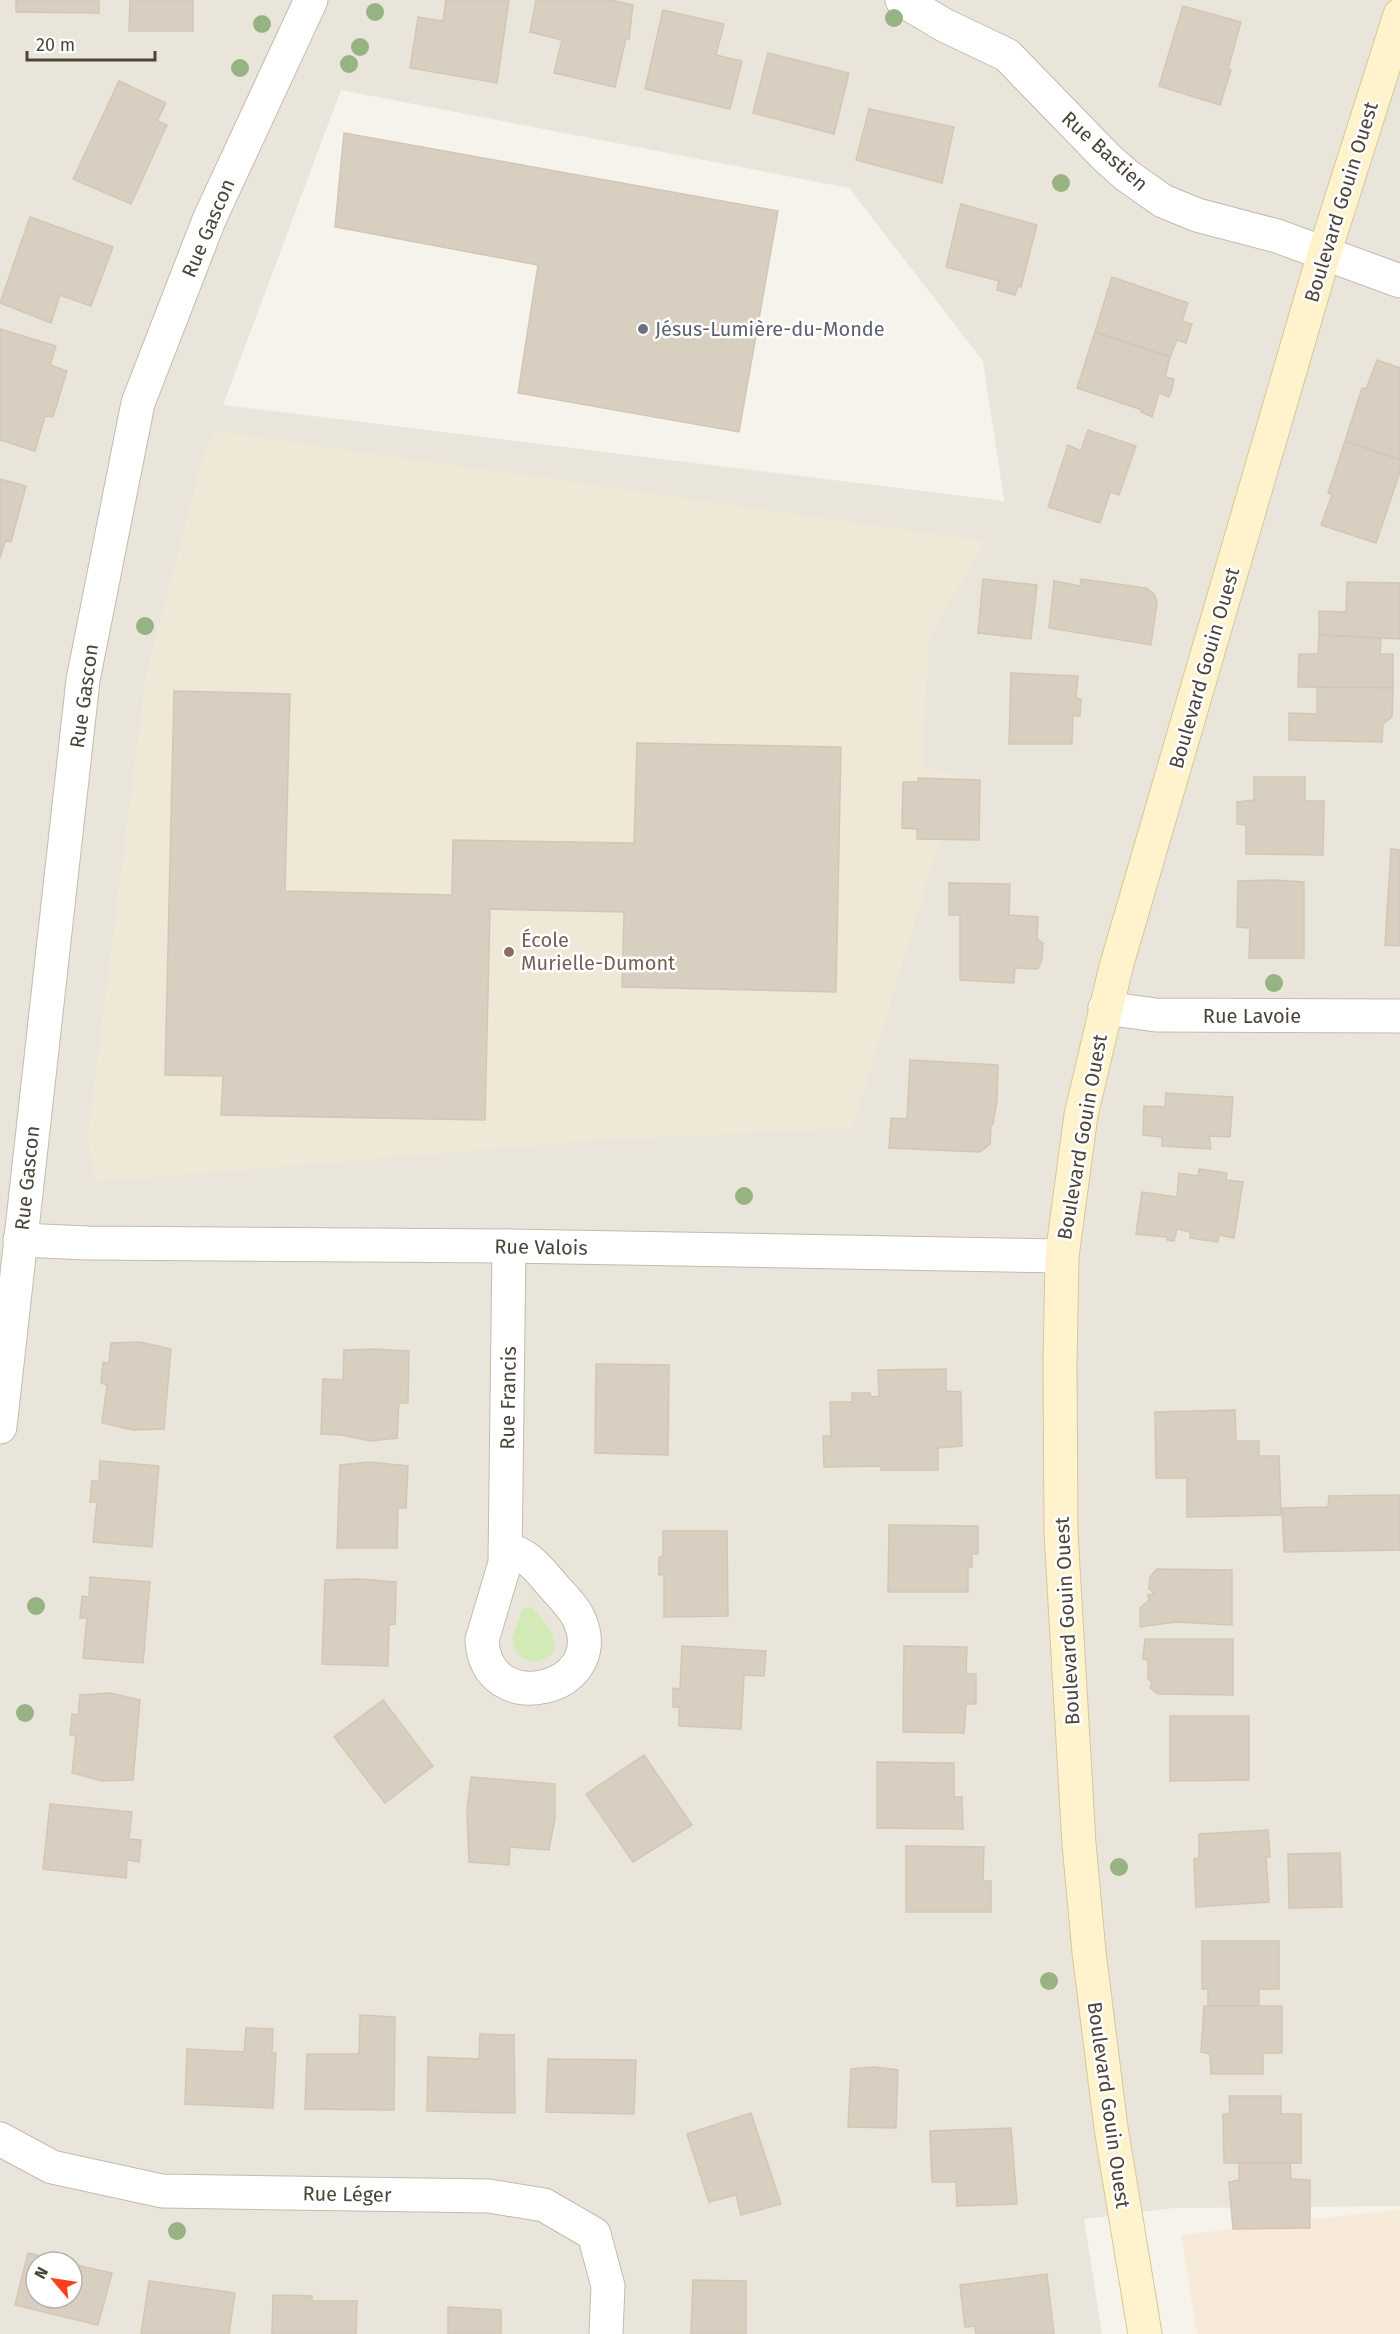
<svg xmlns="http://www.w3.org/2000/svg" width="1400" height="2334" viewBox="0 0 1400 2334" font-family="'Fira Sans',sans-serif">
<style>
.residential{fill:#eae5da;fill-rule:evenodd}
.commercial{fill:#f7ead8}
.education{fill:#efe8d6}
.green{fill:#d2eab5}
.building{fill:#d8cfc1;stroke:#d3c7b4;stroke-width:1.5}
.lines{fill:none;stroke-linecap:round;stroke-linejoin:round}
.street-casing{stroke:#c2bbae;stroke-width:35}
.secondary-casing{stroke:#d6c79b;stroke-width:35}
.street{stroke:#fff;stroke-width:33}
.secondary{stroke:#fff3cd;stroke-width:33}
.tree{fill:#97b381}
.worship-dot{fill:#6b7280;stroke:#fff;stroke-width:2}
.education-dot{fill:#8d6e63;stroke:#fff;stroke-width:2}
.labels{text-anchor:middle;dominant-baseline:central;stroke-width:5;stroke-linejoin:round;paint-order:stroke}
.street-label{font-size:20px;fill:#4b4439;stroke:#fff}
.worship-label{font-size:20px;fill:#5b616d;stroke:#fff;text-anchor:start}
.education-label{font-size:20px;fill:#785e54;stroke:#fff;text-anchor:start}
</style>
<rect width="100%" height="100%" fill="#f6f3ec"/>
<!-- residential -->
<path class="residential" d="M0 0H1400V2206L1175 2208 1084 2219 1102 2334H0ZM341 90 849 188 983 361 1004 501 223 405ZM206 447 984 542 928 638 922 766 958 777 852 1127 601 1140 88 1139 146 680ZM36 2262H72V2298H36Z"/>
<!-- commercial -->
<polygon class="commercial" points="1400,2209 1400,2334 1197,2334 1181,2235"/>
<!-- education -->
<polygon class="education" points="215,431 985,541 928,638 922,766 959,777 852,1128 601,1140 95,1182 88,1139 146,680 206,447"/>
<!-- green -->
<path class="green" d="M532 1607C547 1625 575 1657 531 1662L517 1654 512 1638 523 1608Z"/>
<!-- building -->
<g class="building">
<polygon points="16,0 99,0 99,13 16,12"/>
<polygon points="130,0 193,0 193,31 129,31"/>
<polygon points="446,0 509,0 497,83 410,68 418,17 443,21"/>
<polygon points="536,0 611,0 633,5 629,39 626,38 615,87 554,73 562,40 530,32"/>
<polygon points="1183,6 1241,22 1228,69 1231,70 1220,105 1159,86"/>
<polygon points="663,10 724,24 716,55 742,61 730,109 645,89"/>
<polygon points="768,53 849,73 834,134 753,113"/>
<polygon points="119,81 166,103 157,121 167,125 131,204 73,179"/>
<polygon points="869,109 954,127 942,183 856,160"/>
<polygon points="344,133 778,211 739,432 518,393 538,265 335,227"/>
<polygon points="961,204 1037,225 1021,287 1018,286 1015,295 997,290 999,281 946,267"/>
<polygon points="30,217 113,247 91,306 60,295 51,323 0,303"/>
<polygon points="1112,277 1188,303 1182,321 1192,324 1186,343 1177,340 1170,357 1095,332"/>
<polygon points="0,329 56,346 50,365 67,371 53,417 45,416 35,451 0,440"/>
<polygon points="1095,332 1170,357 1165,377 1174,379 1172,389 1169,397 1159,393 1152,417 1141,412 1142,410 1077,388"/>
<polygon points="1377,360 1400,368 1400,460 1345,441 1362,388 1366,389"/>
<polygon points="1088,430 1136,446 1119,495 1110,492 1100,523 1048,507 1068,445 1081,451"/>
<polygon points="1345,441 1400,460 1400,472 1376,543 1321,525 1332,495 1328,493"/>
<polygon points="0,479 26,486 11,542 5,541 0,558"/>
<polygon points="983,579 1037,585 1031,639 978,633"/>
<polygon points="1081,579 1146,588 1154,594 1157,602 1151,645 1049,628 1054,581 1080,586"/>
<polygon points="1347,582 1400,583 1400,639 1319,635 1319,611 1346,612"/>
<polygon points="1319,635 1381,638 1380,654 1393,654 1393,688 1298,687 1299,654 1318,654"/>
<polygon points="1011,673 1078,676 1076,698 1081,699 1080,716 1073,716 1072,744 1009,744"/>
<polygon points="1317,687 1393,688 1392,717 1383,724 1382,742 1289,740 1289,713 1317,714"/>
<polygon points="174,691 290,694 285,891 452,895 453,840 634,843 637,743 841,747 836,992 622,987 624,912 490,909 485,1120 221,1115 223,1076 165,1075"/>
<polygon points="1254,777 1305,777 1305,801 1324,801 1323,855 1246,854 1246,825 1237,824 1237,802 1254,800"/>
<polygon points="918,778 980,780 979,840 917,839 917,829 902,828 903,782 918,782"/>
<polygon points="1391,849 1400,850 1400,946 1385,945"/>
<polygon points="1275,880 1304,882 1304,958 1249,958 1250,928 1237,927 1238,881"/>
<polygon points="949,883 1010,884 1009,915 1038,917 1037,939 1043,943 1042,959 1038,969 1015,968 1014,983 960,980 960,915 949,915"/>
<polygon points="910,1060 998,1065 997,1100 993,1124 991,1125 990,1144 980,1152 889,1148 891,1118 907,1119"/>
<polygon points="1166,1093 1233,1097 1230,1137 1209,1136 1211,1149 1162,1146 1162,1137 1143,1135 1144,1106 1165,1107"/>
<polygon points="1199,1169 1227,1173 1226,1180 1243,1182 1234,1238 1219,1235 1218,1242 1190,1238 1190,1232 1177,1229 1174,1241 1167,1240 1167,1237 1136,1234 1142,1192 1177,1197 1179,1173 1198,1176"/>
<polygon points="140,1342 171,1349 164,1429 133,1430 102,1423 107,1385 101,1383 103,1362 109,1363 111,1343"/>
<polygon points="375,1349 409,1351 408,1403 399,1403 397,1438 370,1441 342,1435 321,1434 323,1379 343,1380 344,1350"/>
<polygon points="596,1364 669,1365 668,1455 595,1453"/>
<polygon points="946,1369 946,1391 961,1392 962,1446 938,1448 938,1470 881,1470 881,1466 824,1467 823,1436 831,1436 830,1402 852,1402 852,1393 870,1393 871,1397 879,1396 878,1370"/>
<polygon points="1235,1410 1236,1441 1259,1441 1259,1456 1279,1456 1281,1515 1187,1517 1187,1478 1156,1478 1155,1412"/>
<polygon points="100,1461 159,1466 152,1547 93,1542 97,1502 90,1502 92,1481 99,1481"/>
<polygon points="370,1462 408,1466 406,1508 398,1508 397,1548 337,1548 340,1465"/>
<polygon points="1400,1495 1400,1550 1284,1552 1282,1508 1328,1507 1329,1496"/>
<polygon points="889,1525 978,1526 978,1554 972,1554 972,1567 968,1567 968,1592 888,1592"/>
<polygon points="663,1531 727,1531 728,1616 664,1617 664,1574 659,1575 659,1557 663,1556"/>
<polygon points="1157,1569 1232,1570 1232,1625 1176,1622 1140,1627 1140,1608 1149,1600 1148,1595 1155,1594 1149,1589 1150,1577"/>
<polygon points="90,1577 150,1582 143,1663 83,1658 87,1618 80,1618 82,1596 89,1597"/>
<polygon points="359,1579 396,1582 395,1624 389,1625 388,1666 322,1664 325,1580"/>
<polygon points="1145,1639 1233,1639 1233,1695 1158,1694 1150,1688 1152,1681 1148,1679 1148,1660 1143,1659"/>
<polygon points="682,1646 766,1651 764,1676 744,1675 741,1729 679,1726 679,1707 673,1707 673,1688 680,1689"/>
<polygon points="904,1646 967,1647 966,1674 976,1674 976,1704 966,1704 964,1733 903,1732"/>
<polygon points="110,1693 140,1700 133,1780 102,1781 72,1773 76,1736 70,1735 72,1714 78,1715 80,1695"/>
<polygon points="383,1700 433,1766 385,1803 334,1737"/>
<polygon points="1170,1716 1249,1716 1249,1780 1170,1781"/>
<polygon points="644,1755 692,1825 633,1862 586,1794"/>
<polygon points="877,1762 954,1763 954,1797 962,1797 963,1829 877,1828"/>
<polygon points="471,1777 555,1784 555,1818 549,1850 510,1847 509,1865 469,1862 467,1811"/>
<polygon points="50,1804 132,1812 129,1839 141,1840 139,1862 127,1860 126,1878 43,1869"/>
<polygon points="1268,1830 1270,1857 1266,1857 1269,1902 1196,1907 1194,1859 1199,1858 1199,1834"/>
<polygon points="906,1846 984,1847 983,1881 991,1881 991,1912 906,1912"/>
<polygon points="1340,1853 1342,1907 1289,1908 1288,1854"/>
<polygon points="1202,1941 1279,1941 1279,1989 1259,1989 1259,2006 1208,2006 1208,1989 1202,1989"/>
<polygon points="1204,2006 1282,2006 1282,2053 1263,2053 1263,2074 1211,2074 1210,2054 1201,2052"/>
<polygon points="360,2015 395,2017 394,2110 305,2109 307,2054 359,2054"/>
<polygon points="246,2028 273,2029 272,2053 276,2053 273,2108 185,2104 187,2049 244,2052"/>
<polygon points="480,2034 514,2035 515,2113 427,2111 428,2057 479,2059"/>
<polygon points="548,2059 636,2060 634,2114 546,2112"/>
<polygon points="874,2067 898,2070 896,2128 848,2127 851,2069"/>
<polygon points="1229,2096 1281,2096 1281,2114 1301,2114 1301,2163 1224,2163 1223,2114 1230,2114"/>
<polygon points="751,2113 781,2204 741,2215 736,2195 709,2202 687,2134"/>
<polygon points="1011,2128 1017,2204 957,2206 956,2182 932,2182 930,2131"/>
<polygon points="1239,2163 1290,2163 1291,2179 1310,2180 1310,2228 1233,2229 1229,2182 1239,2180"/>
<polygon points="28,2253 66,2262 36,2262 36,2298 72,2298 72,2264 112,2273 98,2325 15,2305"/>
<polygon points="1047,2274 1054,2334 976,2334 975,2326 965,2327 960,2285"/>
<polygon points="693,2280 746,2281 746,2334 691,2334"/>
<polygon points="149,2281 235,2293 229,2334 141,2334"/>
<polygon points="273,2295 312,2296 312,2301 357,2301 356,2334 272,2334"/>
<polygon points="448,2307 501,2310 501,2334 448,2334"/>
</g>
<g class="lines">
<defs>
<g id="street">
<polyline points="902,0 944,25 1007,55 1107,158 1126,175 1163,201 1197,215 1277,236 1400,281"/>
<polyline points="1105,1008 1156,1015 1400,1016"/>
<polyline points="20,1240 88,1243 509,1246 1062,1256"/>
<polyline points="0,1427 83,680 138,403 209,220 311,0"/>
<path d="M505 1549C528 1553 541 1572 555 1588 564 1598 575 1609 580 1621 609 1691 486 1720 482 1640L505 1563 509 1246"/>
<polyline points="0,2139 52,2167 162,2191 489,2196 544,2205 594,2234 608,2286 606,2334"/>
</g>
<polyline id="secondary" points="1145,2334 1111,2128 1089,1952 1079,1844 1061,1533 1060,1363 1062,1256 1081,1115 1116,967 1324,254 1400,15"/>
</defs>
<!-- street casing -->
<use href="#street" class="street-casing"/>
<!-- secondary casing -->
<use href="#secondary" class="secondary-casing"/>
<!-- street -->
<use href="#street" class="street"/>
<!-- secondary -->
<use href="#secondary" class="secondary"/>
</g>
<!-- trees -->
<g class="tree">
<circle cx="375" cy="12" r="9"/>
<circle cx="894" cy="18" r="9"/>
<circle cx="262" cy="24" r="9"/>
<circle cx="360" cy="47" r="9"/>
<circle cx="349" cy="64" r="9"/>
<circle cx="240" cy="68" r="9"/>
<circle cx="1061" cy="183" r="9"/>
<circle cx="145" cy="626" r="9"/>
<circle cx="1274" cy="983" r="9"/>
<circle cx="744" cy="1196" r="9"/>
<circle cx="36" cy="1606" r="9"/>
<circle cx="25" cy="1713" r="9"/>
<circle cx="1119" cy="1867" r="9"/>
<circle cx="1049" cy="1981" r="9"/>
<circle cx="177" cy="2231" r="9"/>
</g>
<!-- markers -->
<circle class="worship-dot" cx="643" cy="329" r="6"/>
<circle class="education-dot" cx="509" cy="952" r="6"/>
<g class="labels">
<!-- street labels -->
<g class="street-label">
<text transform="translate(1105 151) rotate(42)">Rue Bastien</text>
<text transform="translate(1341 202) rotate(-73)">Boulevard Gouin Ouest</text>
<text transform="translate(208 228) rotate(-67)">Rue Gascon</text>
<text transform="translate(1204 668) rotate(-74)">Boulevard Gouin Ouest</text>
<text transform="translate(84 696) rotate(-82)">Rue Gascon</text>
<text x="1252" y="1016">Rue Lavoie</text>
<text transform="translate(1082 1137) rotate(-80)">Boulevard Gouin Ouest</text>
<text transform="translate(27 1178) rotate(-84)">Rue Gascon</text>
<text transform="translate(541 1247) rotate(1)">Rue Valois</text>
<text transform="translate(508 1398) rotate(-89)">Rue Francis</text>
<text transform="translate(1067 1621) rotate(-93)">Boulevard Gouin Ouest</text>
<text transform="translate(1109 2105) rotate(82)">Boulevard Gouin Ouest</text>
<text transform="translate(347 2194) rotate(1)">Rue Léger</text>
</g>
<!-- worship labels -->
<g class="worship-label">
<text x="655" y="329">Jésus-Lumière-du-Monde</text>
</g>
<!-- education labels -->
<g class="education-label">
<text x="521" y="940">École<tspan x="521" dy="23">Murielle-Dumont</tspan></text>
</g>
</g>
<!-- north arrow -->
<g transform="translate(54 2280) rotate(299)"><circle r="28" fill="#ffffff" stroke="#b7b4b0" stroke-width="1.5"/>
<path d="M0-4.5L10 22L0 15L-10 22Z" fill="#fc3f1d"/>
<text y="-9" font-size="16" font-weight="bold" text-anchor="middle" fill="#4b4439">N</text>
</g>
<!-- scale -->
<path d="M27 51v9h128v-9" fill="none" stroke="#4b4439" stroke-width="3"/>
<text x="36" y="51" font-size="18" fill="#4b4439" stroke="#ffffff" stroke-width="4.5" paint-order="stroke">20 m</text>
</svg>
